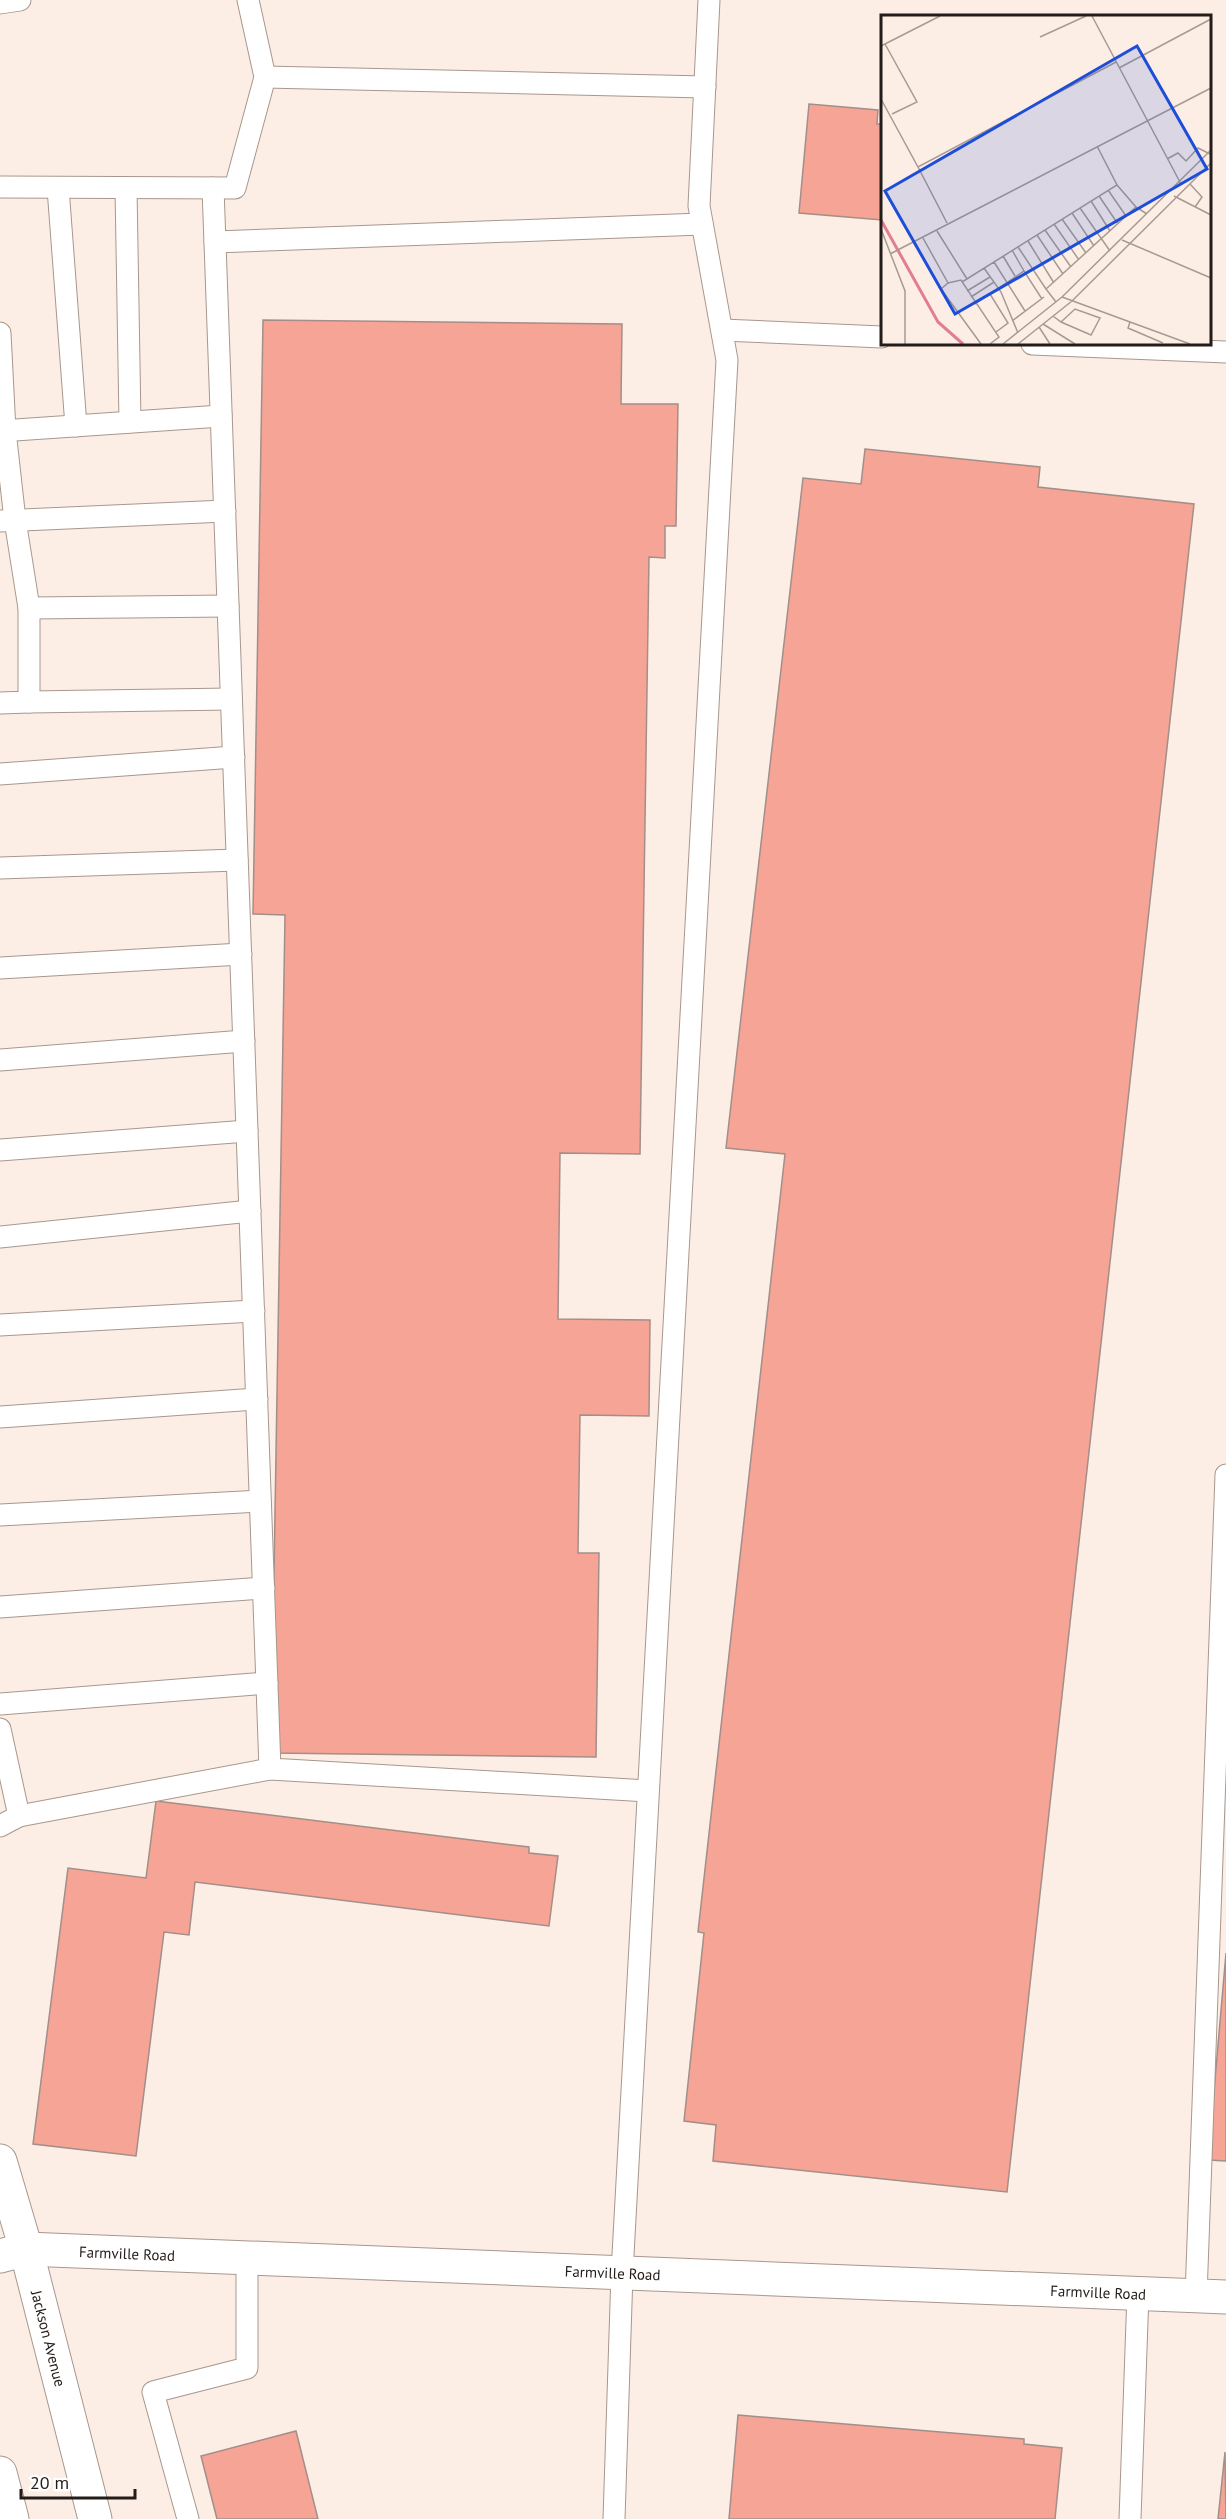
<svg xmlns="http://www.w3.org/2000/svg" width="1226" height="2519" viewBox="0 0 1226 2519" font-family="'PT Sans',sans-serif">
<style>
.building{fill:#f5a495;stroke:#a38e8a;stroke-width:1.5}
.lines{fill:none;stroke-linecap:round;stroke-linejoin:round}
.lane-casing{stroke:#a8978c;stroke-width:23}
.street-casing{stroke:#a8978c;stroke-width:35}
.primary-casing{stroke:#a8978c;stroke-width:35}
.lane{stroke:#fff;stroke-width:21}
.street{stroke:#fff;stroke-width:33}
.primary{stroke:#fff;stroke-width:33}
.labels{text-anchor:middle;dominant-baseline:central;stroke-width:4.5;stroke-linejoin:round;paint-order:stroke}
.street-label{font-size:15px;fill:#231c18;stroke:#fff}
.inset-river{fill:none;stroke:#e17e92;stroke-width:3}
.inset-road{fill:none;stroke:#a69a93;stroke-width:1.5}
.view{fill:#1d4ed8;fill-opacity:0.15;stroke:#1d4ed8;stroke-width:3}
.inset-edge{fill:none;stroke:#231c18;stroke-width:3}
</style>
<rect width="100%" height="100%" fill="#fdeee5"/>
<!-- building -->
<g class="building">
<polygon points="809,104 878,110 877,124 882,124 882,220 799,213"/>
<polygon points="263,320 622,324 621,404 678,404 676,526 665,526 665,558 649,557 640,1154 560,1153 558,1319 650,1320 649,1416 580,1415 578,1553 599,1553 596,1757 271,1753 285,915 253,914"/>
<polygon points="865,449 1040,467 1038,487 1194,504 1007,2192 713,2161 716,2125 684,2121 704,1933 698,1932 785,1154 726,1148 803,478 861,484"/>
<polygon points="156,1801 529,1847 529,1853 558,1856 549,1926 195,1882 189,1935 164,1932 136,2156 33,2144 68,1868 146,1878"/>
<polygon points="1226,1953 1226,2161 1208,2160"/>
<polygon points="738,2415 1024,2439 1024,2444 1062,2448 1055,2519 729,2519"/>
<polygon points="296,2431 318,2519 217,2519 201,2456"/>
<polygon points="1225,2452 1226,2519 1218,2519"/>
</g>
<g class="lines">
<defs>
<g id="lane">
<polyline points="0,3 20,0"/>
<polyline points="265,77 705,87"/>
<polyline points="0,187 235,188 265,77 248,0"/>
<polyline points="58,188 76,426"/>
<polyline points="126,188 130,422"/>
<polyline points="213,188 270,1769 648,1791"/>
<polyline points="215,242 702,224"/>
<polyline points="722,330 882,337"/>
<polyline points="0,333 5,431 15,520 29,608 29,702 0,703"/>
<polyline points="1032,344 1226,352"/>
<polyline points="0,431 221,416"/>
<polyline points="0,521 225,511"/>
<polyline points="29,608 228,606"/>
<polyline points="29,702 231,699"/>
<polyline points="0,774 234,757"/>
<polyline points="0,868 237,860"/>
<polyline points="0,968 241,954"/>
<polyline points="0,1060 244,1041"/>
<polyline points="0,1150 247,1131"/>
<polyline points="0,1237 250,1211"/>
<polyline points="0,1325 254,1311"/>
<polyline points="0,1417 257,1399"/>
<polyline points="0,1515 260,1501"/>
<polyline points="0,1607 264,1588"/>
<polyline points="0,1704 267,1683"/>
<polyline points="0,1729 19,1816 0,1826"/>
<polyline points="19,1816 270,1769"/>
<polyline points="1196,2296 1226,1475"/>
<polyline points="188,2519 153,2392 247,2368 247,2258"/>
<polyline points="614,2519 622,2273 727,360 699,206 709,0"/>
<polyline points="1130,2519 1138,2293"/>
</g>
<g id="street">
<path id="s1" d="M0 2256 26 2249 1226 2297"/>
</g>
<g id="primary">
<path id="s2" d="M0 2161 26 2249 95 2519"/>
<polyline points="0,2473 12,2519"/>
</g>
</defs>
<!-- lane casing -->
<use href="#lane" class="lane-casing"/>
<!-- street casing -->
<use href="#street" class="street-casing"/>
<!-- primary casing -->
<use href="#primary" class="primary-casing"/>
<!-- lane -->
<use href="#lane" class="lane"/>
<!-- street -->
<use href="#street" class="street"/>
<!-- primary -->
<use href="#primary" class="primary"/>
</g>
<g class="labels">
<!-- street labels -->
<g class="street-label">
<text stroke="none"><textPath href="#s1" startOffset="128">Farmville Road</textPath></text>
<text stroke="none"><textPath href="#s1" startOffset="614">Farmville Road</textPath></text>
<text stroke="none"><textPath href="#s1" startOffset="1100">Farmville Road</textPath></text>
<text stroke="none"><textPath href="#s2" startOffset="184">Jackson Avenue</textPath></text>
</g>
</g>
<!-- overview -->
<g transform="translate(881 15)">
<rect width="330" height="330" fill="#fdeee5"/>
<path class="inset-river" d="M0 205 57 307 82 329"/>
<path class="inset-road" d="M211 1 300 169M159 22 205 1M4 29 36 87 11 99M0 31 59 1M238 53 330 4M0 84 37 152 235 47M286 144 297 138 305 146 317 133 329 139M37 152 66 208M309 169 321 182 314 192M236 170 255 192M227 175 245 201M218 181 237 209M293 181 330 200M210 186 229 216M199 193 229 236M191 198 213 231M181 204 205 238M173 209 198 245M0 214 24 276V329M164 215 190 252M56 216 86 264M156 220 182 259M42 223 67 268M241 225 330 263M147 226 173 268M137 232 165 274M131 235 143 256M9 239 330 73M122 241 134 261M113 247 144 296M103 253 120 277 137 318M81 267 236 170 216 131M86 276 109 262M109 279 127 308 115 317M90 282 113 267M181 282 309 329M175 287 165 274 255 192 266 199M94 289 143 256 161 284M172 301 180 307 210 320 219 303 194 294 180 307M131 306 163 282M249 307 247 313 282 328M162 309 194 329M158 312 169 329M100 329 60 274 67 268 80 265 118 322 109 329M122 329 181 282 330 135M137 329 191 286 330 148"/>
<path class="view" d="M256 31 326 154 74 299 4 176Z"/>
<rect width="330" height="330" class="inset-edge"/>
</g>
<!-- scale -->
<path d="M21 2489v9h114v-9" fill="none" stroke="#231c18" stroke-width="3"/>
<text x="30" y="2489" font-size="18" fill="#231c18" stroke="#ffffff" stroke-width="4.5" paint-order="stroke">20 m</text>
</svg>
